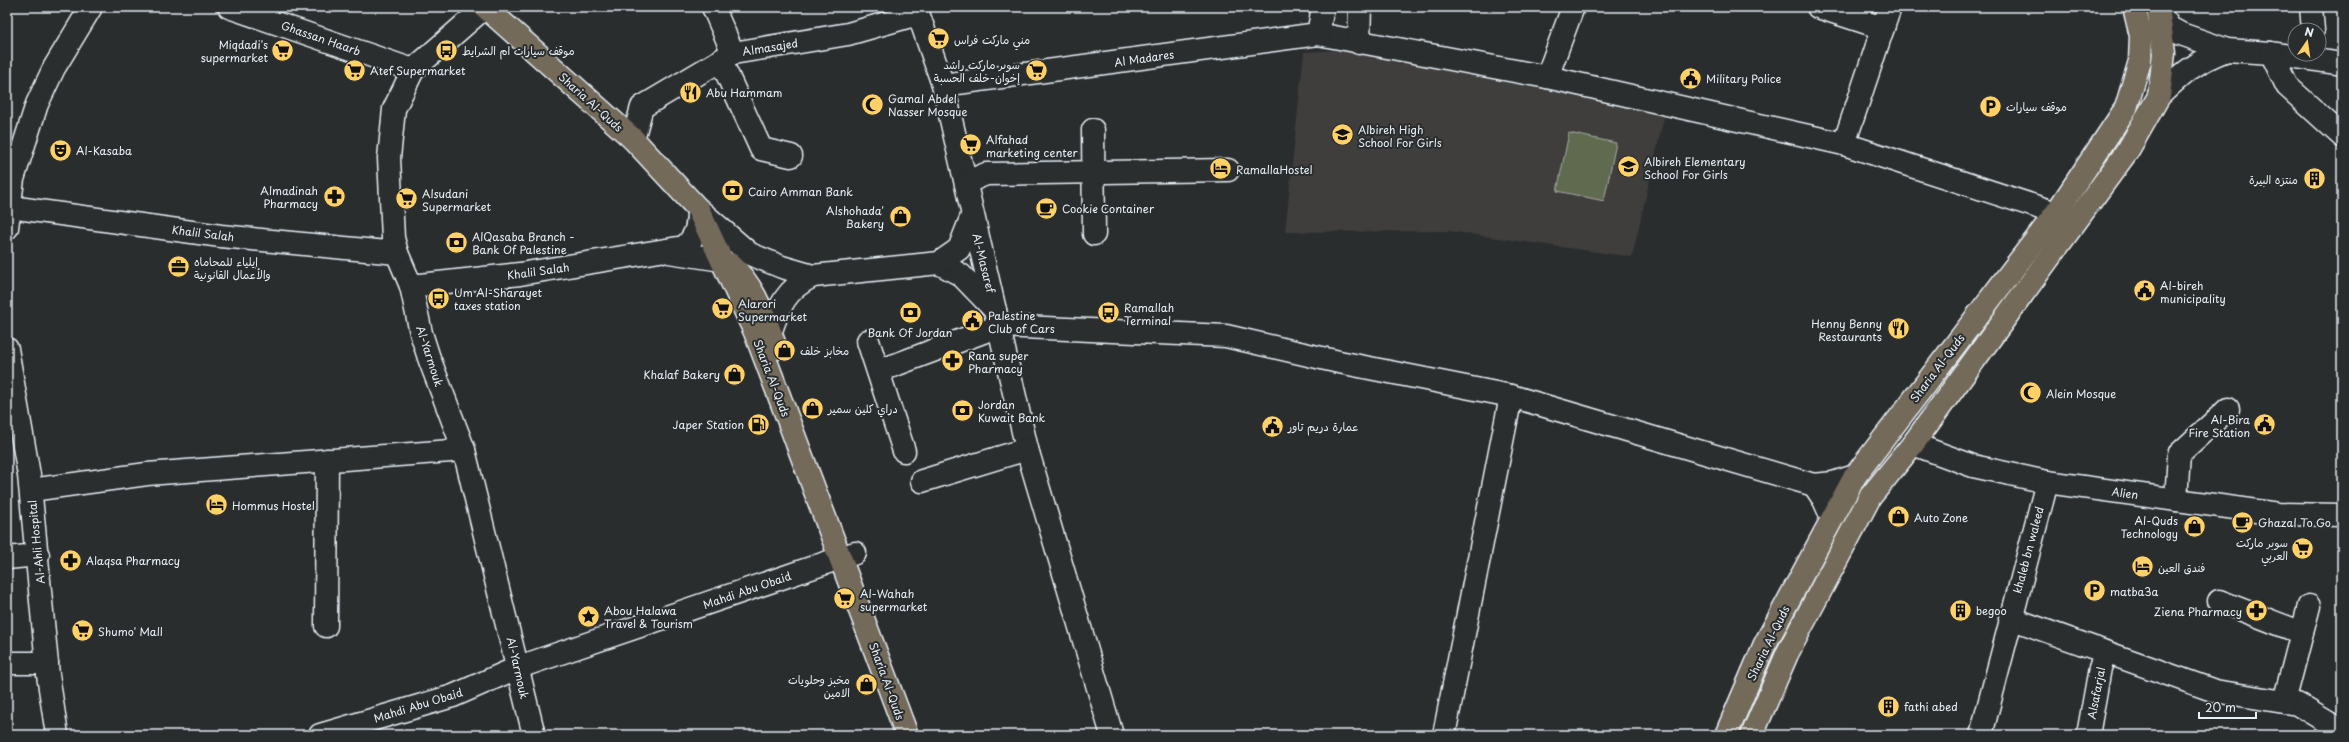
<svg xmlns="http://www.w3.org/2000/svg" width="2349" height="742" viewBox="0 0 2349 742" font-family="'Playpen Sans','Playpen Sans Arabic',sans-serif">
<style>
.built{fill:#3f3c3c}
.green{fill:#616a50;stroke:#a4aea4}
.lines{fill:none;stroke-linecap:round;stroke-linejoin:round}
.minor-casing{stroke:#e8f1f8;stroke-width:25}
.major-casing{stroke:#e8f1f8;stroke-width:25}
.minor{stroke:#2a2d2e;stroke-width:22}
.major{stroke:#736b5a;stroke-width:22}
.labels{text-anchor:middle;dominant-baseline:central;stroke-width:4;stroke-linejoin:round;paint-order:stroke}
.street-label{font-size:11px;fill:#e8f1f8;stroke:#2a2d2e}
.poi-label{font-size:11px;fill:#e8f1f8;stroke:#2a2d2e;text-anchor:start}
</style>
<rect width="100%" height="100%" fill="#2a2d2e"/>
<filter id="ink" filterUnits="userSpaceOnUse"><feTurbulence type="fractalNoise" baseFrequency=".025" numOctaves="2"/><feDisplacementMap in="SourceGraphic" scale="8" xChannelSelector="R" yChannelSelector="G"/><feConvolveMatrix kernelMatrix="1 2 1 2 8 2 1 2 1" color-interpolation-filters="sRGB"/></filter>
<g filter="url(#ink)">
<!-- built -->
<polygon class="built" points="1342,50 1665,113 1632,257 1449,231 1285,232 1304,52"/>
<!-- green -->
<polygon class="green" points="1569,133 1616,143 1604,201 1557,191"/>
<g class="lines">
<defs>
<g id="minor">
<polyline points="229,7 413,70"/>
<polyline points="485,7 413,70 394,109 389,158 393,238 397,253 411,286 421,333 429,358 464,450 534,735"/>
<polyline points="713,7 733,53"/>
<polyline points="916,7 943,85 1027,449 1112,735"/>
<polyline points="1818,7 1883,28"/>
<polyline points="2311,7 2313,30"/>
<polyline points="2160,13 2170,28 2181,34 2227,50 2271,53 2342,64"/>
<polyline points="1318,34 1547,77 1844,144 2056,213 2070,226"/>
<polyline points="1359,43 1360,7"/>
<polyline points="2271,53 2287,86 2342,136"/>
<polyline points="721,61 761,149 791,156"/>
<polyline points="1547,77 1573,7"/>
<polyline points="943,85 1318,34 1323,7"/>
<path d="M2159 96C2183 73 2195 62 2227 50"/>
<polyline points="1093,130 1094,234"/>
<polyline points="633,139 642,107 733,53 848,34 918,14"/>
<polyline points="1844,144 1890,7"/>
<polyline points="967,182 986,174 1228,170"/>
<polyline points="10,207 221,236 397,253"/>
<polyline points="698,209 750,254 782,267 813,276"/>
<polyline points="7,228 13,179 37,104 54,68 91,7"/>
<polyline points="669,252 722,260"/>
<polyline points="939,263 961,275 995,310"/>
<path d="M411 286 520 274 684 247C697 236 698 225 698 209"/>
<path d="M770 334C779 306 786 289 813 276L939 263 959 249 972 216"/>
<polyline points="868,341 904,451"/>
<polyline points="7,349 29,475 48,675 57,735"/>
<polyline points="879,371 999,326 1226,336 1339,362 1511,396 1814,485 1833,483 1855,476"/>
<polyline points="1913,444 1973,466 2047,482 2278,514 2342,515"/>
<polyline points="922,481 1027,449"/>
<polyline points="1814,485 1824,500 1832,518"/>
<polyline points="31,490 147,474 464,450"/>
<polyline points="2176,500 2179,454 2228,409"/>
<polyline points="7,558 38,555"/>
<polyline points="2219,601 2302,633"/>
<polyline points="2010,618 2215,691 2297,704 2342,731"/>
<polyline points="326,626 327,460"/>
<polyline points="7,663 47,663"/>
<polyline points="2284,702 2309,606"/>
<polyline points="320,735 453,696 519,667 855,553"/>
<polyline points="1444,735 1511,396"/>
<polyline points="1981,735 2047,482"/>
<polyline points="2088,735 2100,668 2106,652"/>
</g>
<g id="major">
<polyline points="485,7 633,139 698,209 755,332 907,735"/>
<path d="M730 264C756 287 764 317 776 348"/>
<polyline points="1726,735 1764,646 1855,476 2056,213 2126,108 2140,61 2141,36 2134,7"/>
<polyline points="1752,735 1787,654 1870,497 1913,444 2128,150 2159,96 2164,53 2158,7"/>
</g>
</defs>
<!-- minor casing -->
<use href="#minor" class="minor-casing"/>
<!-- major casing -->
<use href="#major" class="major-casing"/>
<!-- minor -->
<use href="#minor" class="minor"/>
<!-- major -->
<use href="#major" class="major"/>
</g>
</g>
<!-- icons -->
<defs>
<symbol id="supermarket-disc" viewBox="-11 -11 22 22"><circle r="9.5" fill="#ffd166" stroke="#2a2d2e"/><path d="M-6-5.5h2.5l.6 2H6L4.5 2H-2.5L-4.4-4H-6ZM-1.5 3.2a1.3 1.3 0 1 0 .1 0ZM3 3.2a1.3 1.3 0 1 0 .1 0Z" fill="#111"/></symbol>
<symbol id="bus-disc" viewBox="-11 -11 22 22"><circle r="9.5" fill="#ffd166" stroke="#2a2d2e"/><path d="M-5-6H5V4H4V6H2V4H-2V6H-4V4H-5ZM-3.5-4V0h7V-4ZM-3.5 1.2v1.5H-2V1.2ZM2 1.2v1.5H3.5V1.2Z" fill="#111"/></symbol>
<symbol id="civic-disc" viewBox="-11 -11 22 22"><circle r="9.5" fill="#ffd166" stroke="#2a2d2e"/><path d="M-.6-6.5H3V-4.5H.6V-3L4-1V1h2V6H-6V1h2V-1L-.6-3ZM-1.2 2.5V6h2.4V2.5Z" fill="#111"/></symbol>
<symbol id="restaurant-disc" viewBox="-11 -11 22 22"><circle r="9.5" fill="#ffd166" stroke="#2a2d2e"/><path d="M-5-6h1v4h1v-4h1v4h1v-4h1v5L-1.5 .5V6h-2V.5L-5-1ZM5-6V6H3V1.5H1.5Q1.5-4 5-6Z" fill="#111"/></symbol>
<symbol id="mosque-disc" viewBox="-11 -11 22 22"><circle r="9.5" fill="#ffd166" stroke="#2a2d2e"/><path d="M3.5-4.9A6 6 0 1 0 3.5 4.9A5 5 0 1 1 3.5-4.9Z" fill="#111"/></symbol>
<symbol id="parking-disc" viewBox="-11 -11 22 22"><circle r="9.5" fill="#ffd166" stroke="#2a2d2e"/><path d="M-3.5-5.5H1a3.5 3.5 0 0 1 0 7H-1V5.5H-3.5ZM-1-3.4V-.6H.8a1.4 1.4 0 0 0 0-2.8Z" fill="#111"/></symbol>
<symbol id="school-disc" viewBox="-11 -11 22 22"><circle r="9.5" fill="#ffd166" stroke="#2a2d2e"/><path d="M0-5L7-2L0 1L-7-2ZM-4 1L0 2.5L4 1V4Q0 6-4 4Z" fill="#111"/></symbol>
<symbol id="theatre-disc" viewBox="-11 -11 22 22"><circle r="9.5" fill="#ffd166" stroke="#2a2d2e"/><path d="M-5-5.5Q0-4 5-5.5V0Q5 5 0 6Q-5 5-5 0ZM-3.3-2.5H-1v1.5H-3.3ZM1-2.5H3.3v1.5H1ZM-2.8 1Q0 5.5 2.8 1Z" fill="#111"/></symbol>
<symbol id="hotel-disc" viewBox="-11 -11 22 22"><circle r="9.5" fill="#ffd166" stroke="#2a2d2e"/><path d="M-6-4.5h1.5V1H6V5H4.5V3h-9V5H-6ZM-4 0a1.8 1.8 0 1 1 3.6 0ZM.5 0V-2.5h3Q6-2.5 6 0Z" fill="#111"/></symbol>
<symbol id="building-disc" viewBox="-11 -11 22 22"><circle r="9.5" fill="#ffd166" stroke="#2a2d2e"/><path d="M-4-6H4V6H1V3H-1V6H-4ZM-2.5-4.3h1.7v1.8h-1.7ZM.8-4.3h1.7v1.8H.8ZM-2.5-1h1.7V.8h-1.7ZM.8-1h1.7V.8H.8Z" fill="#111"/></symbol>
<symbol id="bank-disc" viewBox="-11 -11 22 22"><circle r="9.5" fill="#ffd166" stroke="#2a2d2e"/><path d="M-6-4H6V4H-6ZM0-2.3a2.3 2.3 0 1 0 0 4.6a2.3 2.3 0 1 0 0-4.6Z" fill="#111"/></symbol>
<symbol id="pharmacy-disc" viewBox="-11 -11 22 22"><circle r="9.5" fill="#ffd166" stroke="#2a2d2e"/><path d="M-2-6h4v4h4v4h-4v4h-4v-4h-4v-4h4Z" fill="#111"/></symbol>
<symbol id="cafe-disc" viewBox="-11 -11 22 22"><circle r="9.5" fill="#ffd166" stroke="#2a2d2e"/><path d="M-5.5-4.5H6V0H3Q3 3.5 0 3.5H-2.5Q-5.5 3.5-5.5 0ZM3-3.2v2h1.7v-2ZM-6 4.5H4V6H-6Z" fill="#111"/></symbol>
<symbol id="shop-disc" viewBox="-11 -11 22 22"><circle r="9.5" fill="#ffd166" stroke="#2a2d2e"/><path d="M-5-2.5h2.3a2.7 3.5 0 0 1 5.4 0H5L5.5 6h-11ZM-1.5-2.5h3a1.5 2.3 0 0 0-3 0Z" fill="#111"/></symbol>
<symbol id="office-disc" viewBox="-11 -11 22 22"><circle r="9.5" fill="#ffd166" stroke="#2a2d2e"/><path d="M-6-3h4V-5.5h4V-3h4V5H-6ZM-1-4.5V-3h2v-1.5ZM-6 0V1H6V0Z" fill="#111"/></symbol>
<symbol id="fuel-disc" viewBox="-11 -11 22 22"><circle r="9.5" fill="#ffd166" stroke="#2a2d2e"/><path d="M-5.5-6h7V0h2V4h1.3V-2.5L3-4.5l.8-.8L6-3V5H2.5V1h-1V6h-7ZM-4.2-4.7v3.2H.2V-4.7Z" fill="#111"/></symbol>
<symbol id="sight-disc" viewBox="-11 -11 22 22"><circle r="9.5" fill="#ffd166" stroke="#2a2d2e"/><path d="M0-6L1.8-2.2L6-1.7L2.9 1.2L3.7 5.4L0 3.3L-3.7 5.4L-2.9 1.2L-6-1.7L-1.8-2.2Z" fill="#111"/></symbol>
</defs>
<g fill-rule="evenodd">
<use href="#supermarket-disc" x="926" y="26" width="25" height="25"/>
<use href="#supermarket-disc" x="270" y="38" width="25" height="25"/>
<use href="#bus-disc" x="434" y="38" width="25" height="25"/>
<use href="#supermarket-disc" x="342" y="58" width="25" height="25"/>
<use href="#supermarket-disc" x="1024" y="58" width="25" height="25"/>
<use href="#civic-disc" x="1678" y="66" width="25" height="25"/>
<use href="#restaurant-disc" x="678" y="80" width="25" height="25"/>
<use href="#mosque-disc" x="860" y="92" width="25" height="25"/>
<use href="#parking-disc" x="1978" y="94" width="25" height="25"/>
<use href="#school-disc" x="1330" y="122" width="25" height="25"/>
<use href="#supermarket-disc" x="958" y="132" width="25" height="25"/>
<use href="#theatre-disc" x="48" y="138" width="25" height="25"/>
<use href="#school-disc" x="1616" y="154" width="25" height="25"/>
<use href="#hotel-disc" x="1208" y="156" width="25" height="25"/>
<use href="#building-disc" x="2302" y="166" width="25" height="25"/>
<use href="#bank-disc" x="720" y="178" width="25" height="25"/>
<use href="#pharmacy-disc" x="322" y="184" width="25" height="25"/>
<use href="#supermarket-disc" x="394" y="186" width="25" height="25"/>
<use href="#cafe-disc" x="1034" y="196" width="25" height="25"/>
<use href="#shop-disc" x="888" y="204" width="25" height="25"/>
<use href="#bank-disc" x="444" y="230" width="25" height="25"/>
<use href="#office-disc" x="166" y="254" width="25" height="25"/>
<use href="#civic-disc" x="2132" y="278" width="25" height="25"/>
<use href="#bus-disc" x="426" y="286" width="25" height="25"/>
<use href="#supermarket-disc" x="710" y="296" width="25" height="25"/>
<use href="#bank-disc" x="898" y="300" width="25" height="25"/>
<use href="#bus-disc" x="1096" y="300" width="25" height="25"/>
<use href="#civic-disc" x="960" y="308" width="25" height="25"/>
<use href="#restaurant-disc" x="1886" y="316" width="25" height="25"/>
<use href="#shop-disc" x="772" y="338" width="25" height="25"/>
<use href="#pharmacy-disc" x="940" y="348" width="25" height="25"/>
<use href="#shop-disc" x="722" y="362" width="25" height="25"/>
<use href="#mosque-disc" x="2018" y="380" width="25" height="25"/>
<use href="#shop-disc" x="800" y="396" width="25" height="25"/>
<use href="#bank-disc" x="950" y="398" width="25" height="25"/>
<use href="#fuel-disc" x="746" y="412" width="25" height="25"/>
<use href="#civic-disc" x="2252" y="412" width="25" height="25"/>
<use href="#civic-disc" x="1260" y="414" width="25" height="25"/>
<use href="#hotel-disc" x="204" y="492" width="25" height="25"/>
<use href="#shop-disc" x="1886" y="504" width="25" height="25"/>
<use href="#cafe-disc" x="2230" y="510" width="25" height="25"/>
<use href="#shop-disc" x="2182" y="514" width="25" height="25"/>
<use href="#supermarket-disc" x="2290" y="536" width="25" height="25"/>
<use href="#pharmacy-disc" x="58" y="548" width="25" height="25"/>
<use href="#hotel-disc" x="2130" y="554" width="25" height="25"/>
<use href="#parking-disc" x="2082" y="578" width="25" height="25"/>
<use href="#supermarket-disc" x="832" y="586" width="25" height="25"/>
<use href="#building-disc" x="1948" y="598" width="25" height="25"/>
<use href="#pharmacy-disc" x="2244" y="598" width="25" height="25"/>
<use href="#sight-disc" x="576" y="604" width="25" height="25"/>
<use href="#supermarket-disc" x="70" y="618" width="25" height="25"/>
<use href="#shop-disc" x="854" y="672" width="25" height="25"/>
<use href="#building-disc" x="1876" y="694" width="25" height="25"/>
</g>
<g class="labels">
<!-- street labels -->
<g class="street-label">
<text transform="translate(321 38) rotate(19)">Ghassan Haarb</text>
<text transform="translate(770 47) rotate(-9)">Almasajed</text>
<text transform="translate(1144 58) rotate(-8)">Al Madares</text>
<text transform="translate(591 102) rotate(42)">Sharia Al-Quds</text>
<text transform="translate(203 233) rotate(7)">Khalil Salah</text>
<text transform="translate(984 263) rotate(76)">Al-Masaref</text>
<text transform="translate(538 271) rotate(-8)">Khalil Salah</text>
<text transform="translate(430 356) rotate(72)">Al-Yarmouk</text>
<text transform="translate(1937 368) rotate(-53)">Sharia Al-Quds</text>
<text transform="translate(772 378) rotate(69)">Sharia Al-Quds</text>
<text transform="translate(2125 493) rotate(8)">Alien</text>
<text transform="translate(36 542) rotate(-96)">Al-Ahli Hospital</text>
<text transform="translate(2028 550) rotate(-75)">khaleb bn waleed</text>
<text transform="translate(747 590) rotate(-19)">Mahdi Abu Obaid</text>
<text transform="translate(1768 643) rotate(-64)">Sharia Al-Quds</text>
<text transform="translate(518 668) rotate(77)">Al-Yarmouk</text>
<text transform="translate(887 681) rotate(70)">Sharia Al-Quds</text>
<text transform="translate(2096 693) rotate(-79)">Alsafarjal</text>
<text transform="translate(418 705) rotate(-17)">Mahdi Abu Obaid</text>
</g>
<!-- poi labels -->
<g class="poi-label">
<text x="954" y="39">مني ماركت فراس</text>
<text x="268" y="44" text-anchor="end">Miqdadi's<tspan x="268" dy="13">supermarket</tspan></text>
<text x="462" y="50">موقف سيارات ام الشرايط</text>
<text x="1020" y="64" text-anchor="end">سوبر ماركت راشد<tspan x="1020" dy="13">إخوان-خلف الحسبة</tspan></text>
<text x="370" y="70">Atef Supermarket</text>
<text x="1706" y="78">Military Police</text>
<text x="706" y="92">Abu Hammam</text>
<text x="888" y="98">Gamal Abdel<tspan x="888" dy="13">Nasser Mosque</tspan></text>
<text x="2006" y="106">موقف سيارات</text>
<text x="1358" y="129">Albireh High<tspan x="1358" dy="13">School For Girls</tspan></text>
<text x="986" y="139">Alfahad<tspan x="986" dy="13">marketing center</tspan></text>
<text x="76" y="150">Al-Kasaba</text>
<text x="1644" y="161">Albireh Elementary<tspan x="1644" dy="13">School For Girls</tspan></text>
<text x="1236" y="169">RamallaHostel</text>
<text x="2298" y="179" text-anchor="end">منتزه البيرة</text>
<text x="318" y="190" text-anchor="end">Almadinah<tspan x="318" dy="13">Pharmacy</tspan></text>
<text x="748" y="191">Cairo Amman Bank</text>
<text x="422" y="193">Alsudani<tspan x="422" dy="13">Supermarket</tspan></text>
<text x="1062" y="208">Cookie Container</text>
<text x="884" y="210" text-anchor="end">Alshohada'<tspan x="884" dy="13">Bakery</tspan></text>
<text x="472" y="236">AlQasaba Branch -<tspan x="472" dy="13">Bank Of Palestine</tspan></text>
<text x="194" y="261">إيلياء للمحاماه<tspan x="194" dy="13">والأعمال القانونية</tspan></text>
<text x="2160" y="285">Al-bireh<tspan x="2160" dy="13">municipality</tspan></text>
<text x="454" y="292">Um Al-Sharayet<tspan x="454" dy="13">taxes station</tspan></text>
<text x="738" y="303">Alarori<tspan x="738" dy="13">Supermarket</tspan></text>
<text x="1124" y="307">Ramallah<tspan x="1124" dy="13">Terminal</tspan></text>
<text x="988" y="315">Palestine<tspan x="988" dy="13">Club of Cars</tspan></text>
<text x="1882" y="323" text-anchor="end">Henny Benny<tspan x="1882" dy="13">Restaurants</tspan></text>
<text x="910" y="332" text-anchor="middle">Bank Of Jordan</text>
<text x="800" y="350">مخابز خلف</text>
<text x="968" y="355">Rana super<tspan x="968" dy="13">Pharmacy</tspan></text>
<text x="720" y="374" text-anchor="end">Khalaf Bakery</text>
<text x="2046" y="393">Alein Mosque</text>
<text x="978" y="404">Jordan<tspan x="978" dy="13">Kuwait Bank</tspan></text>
<text x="828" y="408">دراي كلين سمير</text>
<text x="2250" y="419" text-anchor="end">Al-Bira<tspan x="2250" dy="13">Fire Station</tspan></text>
<text x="744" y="424" text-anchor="end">Japer Station</text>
<text x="1288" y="426">عمارة دريم تاور</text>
<text x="232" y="505">Hommus Hostel</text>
<text x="1914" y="517">Auto Zone</text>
<text x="2178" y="520" text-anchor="end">Al-Quds<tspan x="2178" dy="13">Technology</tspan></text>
<text x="2258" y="522">Ghazal To Go</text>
<text x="2288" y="542" text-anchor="end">سوبر ماركت<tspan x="2288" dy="13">العربي</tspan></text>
<text x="86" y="560">Alaqsa Pharmacy</text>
<text x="2158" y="567">فندق العين</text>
<text x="2110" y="591">matba3a</text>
<text x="860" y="593">Al-Wahah<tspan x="860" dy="13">supermarket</tspan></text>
<text x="604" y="610">Abou Halawa<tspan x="604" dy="13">Travel &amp; Tourism</tspan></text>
<text x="1976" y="610">begoo</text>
<text x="2242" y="611" text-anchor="end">Ziena Pharmacy</text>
<text x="98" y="631">Shumo' Mall</text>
<text x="850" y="679" text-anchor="end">مخبز وحلويات<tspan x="850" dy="13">الامين</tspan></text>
<text x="1904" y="706">fathi abed</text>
</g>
</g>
<!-- margin -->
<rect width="2349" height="742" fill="none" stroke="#2a2d2e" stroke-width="24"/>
<rect x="12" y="12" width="2325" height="718" fill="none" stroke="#e8f1f8" stroke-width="1.5" filter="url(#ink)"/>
<!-- north arrow -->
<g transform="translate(2307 42) rotate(13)"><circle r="19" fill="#2a2d2e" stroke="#767b7f"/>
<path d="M0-3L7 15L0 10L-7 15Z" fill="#ffd166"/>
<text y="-6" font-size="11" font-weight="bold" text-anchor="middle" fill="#e8f1f8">N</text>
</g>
<!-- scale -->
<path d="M2199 712v6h57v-6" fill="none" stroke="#e8f1f8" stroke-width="2"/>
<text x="2205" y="712" font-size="12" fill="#e8f1f8" stroke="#2a2d2e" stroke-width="3" paint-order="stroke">20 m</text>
</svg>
